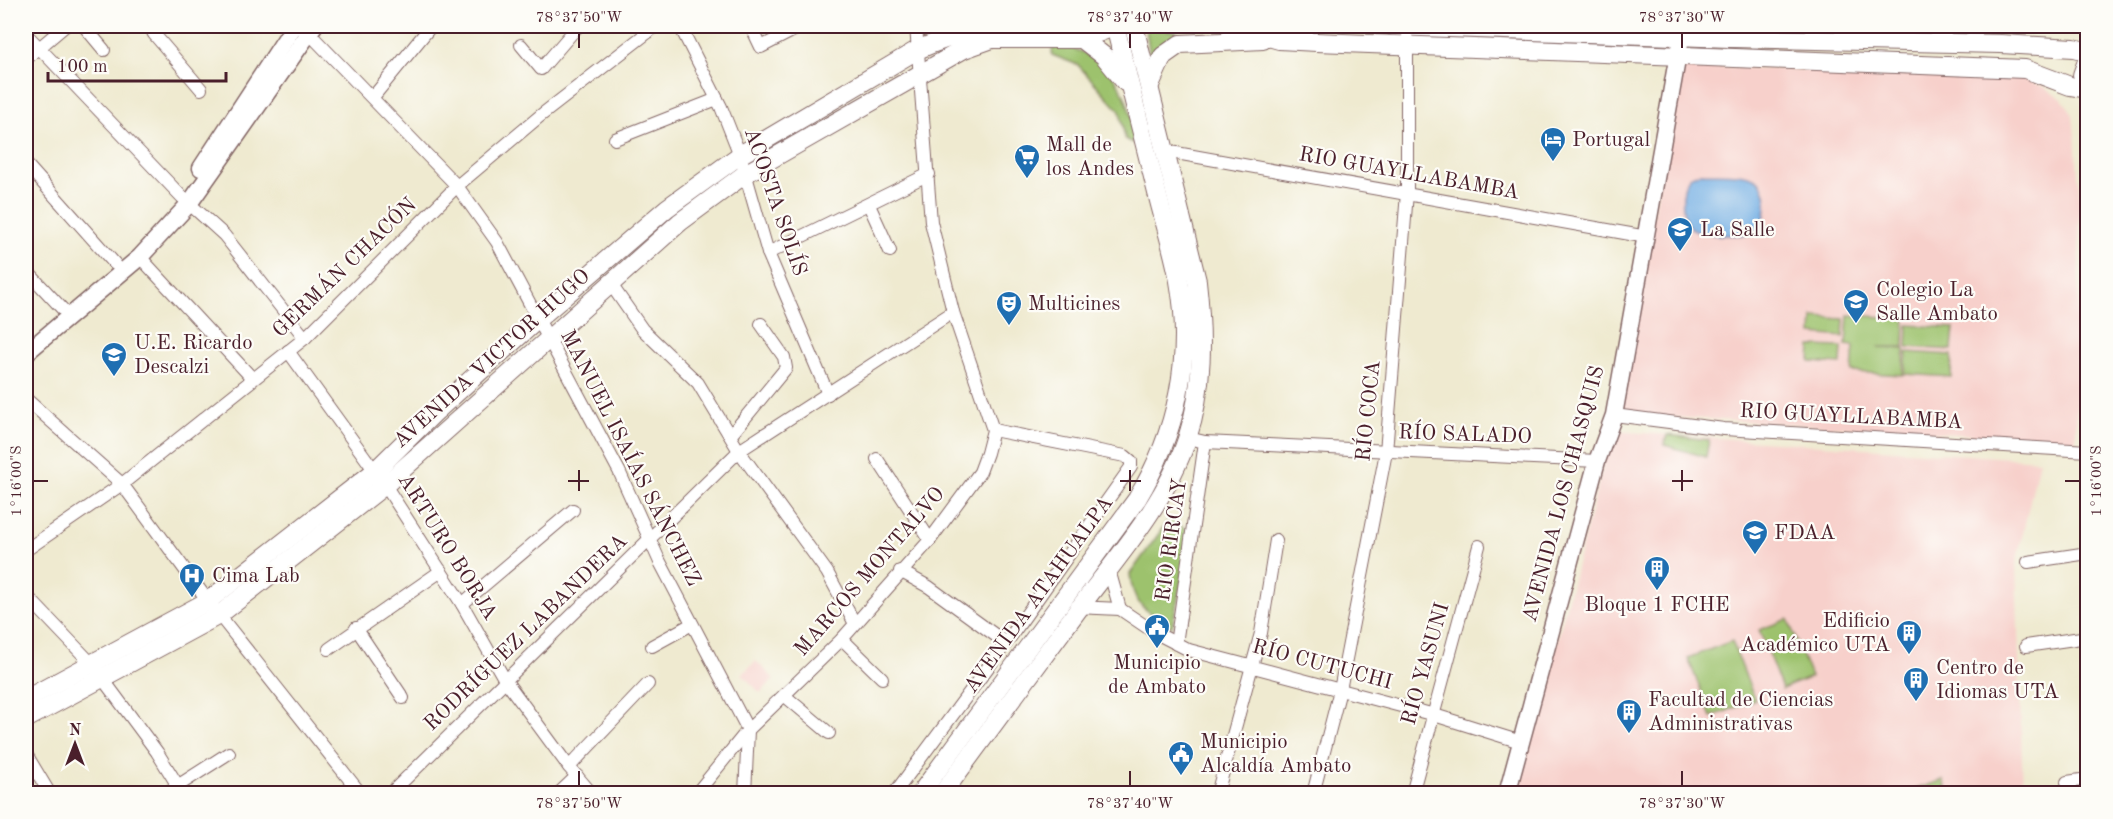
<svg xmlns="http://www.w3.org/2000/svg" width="2113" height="819" viewBox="0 0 2113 819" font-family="'Old Standard TT',serif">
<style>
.built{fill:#f7d0cb}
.green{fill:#9dc26d;stroke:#74704c;stroke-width:1.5}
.water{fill:#72aee4;stroke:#5e6688;stroke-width:1.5}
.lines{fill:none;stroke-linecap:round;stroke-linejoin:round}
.street-casing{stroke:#846665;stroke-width:14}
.secondary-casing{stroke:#846665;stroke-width:19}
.primary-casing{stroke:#846665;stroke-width:20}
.street{stroke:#fff;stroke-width:12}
.secondary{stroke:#fff;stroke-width:16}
.primary{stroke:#fff;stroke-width:18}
.ticks{fill:none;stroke:#4a1f2b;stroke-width:2}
.labels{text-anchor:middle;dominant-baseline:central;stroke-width:4.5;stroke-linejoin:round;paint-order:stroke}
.poi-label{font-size:21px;fill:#4a1f2b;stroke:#fdfcf7;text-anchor:start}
.street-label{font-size:21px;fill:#4a1f2b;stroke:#fdfcf7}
.neatline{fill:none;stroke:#4a1f2b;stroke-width:2}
.ticks-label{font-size:15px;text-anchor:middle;fill:#4a1f2b}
</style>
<rect width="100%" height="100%" fill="#fdfcf7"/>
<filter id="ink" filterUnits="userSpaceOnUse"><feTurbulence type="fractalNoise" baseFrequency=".0167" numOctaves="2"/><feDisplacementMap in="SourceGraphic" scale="12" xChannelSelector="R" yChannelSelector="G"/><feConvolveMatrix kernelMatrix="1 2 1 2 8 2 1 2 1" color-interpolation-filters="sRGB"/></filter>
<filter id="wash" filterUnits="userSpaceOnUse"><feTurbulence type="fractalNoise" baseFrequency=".008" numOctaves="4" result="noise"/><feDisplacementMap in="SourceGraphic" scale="24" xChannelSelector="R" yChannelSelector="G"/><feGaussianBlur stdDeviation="1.35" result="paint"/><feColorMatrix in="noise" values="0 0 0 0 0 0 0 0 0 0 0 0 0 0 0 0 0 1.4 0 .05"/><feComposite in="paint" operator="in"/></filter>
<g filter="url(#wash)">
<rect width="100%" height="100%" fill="#efead0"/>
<!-- built -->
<g class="built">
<polygon points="1680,66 2020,77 2045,87 2062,99 2073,115 2080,200 2076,441 1618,414"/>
<polygon points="1612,431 2039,460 2016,564 2023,793 1517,794"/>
<polygon points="756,661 774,679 760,693 742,674"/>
</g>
<!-- green -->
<g class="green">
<polygon points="1146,29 1176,31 1178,38 1150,56"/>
<path d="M1053 43C1118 57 1124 89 1140 146L1125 139 1120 111 1078 65 1052 55Z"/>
<polygon points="1848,315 1905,318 1904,347 1878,347 1905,349 1903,375 1852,372 1854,346 1846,345"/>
<polygon points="1813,317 1844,319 1843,337 1812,334"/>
<polygon points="1908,325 1954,328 1952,350 1907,347"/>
<polygon points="1811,346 1842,347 1841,364 1810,362"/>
<polygon points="1907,352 1952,355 1951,377 1905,374"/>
<polygon points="1667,435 1709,440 1706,457 1664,445"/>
<path d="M1170 518 1191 534 1172 627C1146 610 1133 607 1130 574Z"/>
<polygon points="1788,619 1811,677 1782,689 1759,630"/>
<polygon points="1732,641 1755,700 1711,717 1688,658"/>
<polygon points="1943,780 1948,793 1905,793"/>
</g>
<!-- water -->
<path class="water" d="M1701 173C1717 174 1742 171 1756 179 1772 189 1769 234 1747 235 1733 235 1705 237 1693 229 1680 221 1680 189 1689 178 1692 175 1697 174 1701 173Z"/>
</g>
<g filter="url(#ink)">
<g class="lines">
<defs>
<g id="street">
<polyline points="84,26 104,50"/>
<polyline points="150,26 154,34 201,89"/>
<polyline points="297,26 309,33 457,186 497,242 619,471 659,560 748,730 745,794"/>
<polyline points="680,26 721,107 740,155 768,253 828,394"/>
<polyline points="751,26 761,47 802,26"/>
<polyline points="26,34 182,197 224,235 305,338"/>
<polyline points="1899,42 1902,26"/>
<polyline points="521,45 541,69 578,26"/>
<polyline points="26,59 65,26"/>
<polyline points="373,97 431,26"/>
<polyline points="615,139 717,99"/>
<polyline points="1165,151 1647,237"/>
<polyline points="26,164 115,264"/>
<polyline points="869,205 890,251"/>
<polyline points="768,253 929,174"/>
<polyline points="140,257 252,378"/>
<polyline points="26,270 69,316"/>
<polyline points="610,283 642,329 698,383 739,451 827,572 854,622"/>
<polyline points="288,351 385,485 462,604 505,680 569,767 592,794"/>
<polyline points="26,399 122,484 208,601 361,794"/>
<polyline points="1614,415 1724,429 2088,451"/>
<polyline points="731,435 786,368 784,357 761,324"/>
<polyline points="1188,438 1205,442 1597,461"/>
<polyline points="877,459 930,540"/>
<polyline points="26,550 122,484 305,338 457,186 540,116 656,26"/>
<polyline points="2028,562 2088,553"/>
<polyline points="1109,570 1120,609"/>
<polyline points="900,571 929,587 1006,643"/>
<polyline points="26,595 91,663 157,752 183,794"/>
<polyline points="462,604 573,510"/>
<polyline points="1076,607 1120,609 1154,632 1189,650 1431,714 1521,742"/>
<polyline points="356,628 403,698"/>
<polyline points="842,639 882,678"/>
<polyline points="1176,644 1205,442"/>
<polyline points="652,646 692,624"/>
<polyline points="2026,646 2088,637"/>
<polyline points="329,649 441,571"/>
<polyline points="785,696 829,733"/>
<polyline points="26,754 50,794"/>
<polyline points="569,767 648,684"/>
<polyline points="2067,782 2088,779"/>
<polyline points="165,794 229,753"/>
<polyline points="390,794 739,451 953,312"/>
<polyline points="558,794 577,776"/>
<polyline points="696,794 748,730 842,639 930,540 980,472 987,453 993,430 953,312 931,222 916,26"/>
<polyline points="894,794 1006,643 1131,467 1131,461 1125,456 993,430"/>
<polyline points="1217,794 1261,633 1276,540"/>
<polyline points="1313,794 1340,690 1386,452 1407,193 1407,39"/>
<polyline points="1412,794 1479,546"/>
</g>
<g id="secondary">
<polyline points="201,168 294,26"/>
<polyline points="26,353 140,257 189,204 314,26"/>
<polyline points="1507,794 1597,461 1614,415 1683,26"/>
</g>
<g id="primary">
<polyline points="1230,26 1279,40 1317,42 2025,69 2070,86 2087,89"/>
<polyline points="1393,26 1730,38 2001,44 2074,48 2088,52"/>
<polyline points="994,39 1082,39 1116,26"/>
<polyline points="1082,39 1104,56 1125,82"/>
<polyline points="2088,58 2082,75 2088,89"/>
<polyline points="1150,85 1163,56 1180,44 1263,40"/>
<path d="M26 699 208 601 375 471 434 413 538 319 667 208 740 155 917 50C958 32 988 28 1032 26"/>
<polyline points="26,719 219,615 385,485 680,222 745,174 964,49 992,39 1008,28"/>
<path d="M920 794 1137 499C1177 433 1193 357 1179 281 1174 252 1164 222 1157 193 1143 137 1129 81 1115 26"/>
<path d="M942 794C989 730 1036 666 1083 603 1121 553 1167 500 1187 439 1204 388 1203 334 1197 281L1134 26"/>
</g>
</defs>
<!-- street casing -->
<use href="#street" class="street-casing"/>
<!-- secondary casing -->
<use href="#secondary" class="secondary-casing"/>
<!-- primary casing -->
<use href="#primary" class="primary-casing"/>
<!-- street -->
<use href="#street" class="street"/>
<!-- secondary -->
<use href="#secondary" class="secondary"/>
<!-- primary -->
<use href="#primary" class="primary"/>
</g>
</g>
<!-- ticks -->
<path class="ticks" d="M579 33V48M1130 33V48M1682 33V48M579 470V491M1130 470V491M1682 470V491M33 481H48M568 481H589M1120 481H1141M1672 481H1693M2065 481H2080M579 771V786M1130 771V786M1682 771V786"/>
<!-- icons -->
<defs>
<symbol id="hotel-pin" viewBox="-11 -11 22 30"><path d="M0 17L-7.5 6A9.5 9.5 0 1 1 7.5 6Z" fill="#1f6fb2" stroke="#fdfcf7"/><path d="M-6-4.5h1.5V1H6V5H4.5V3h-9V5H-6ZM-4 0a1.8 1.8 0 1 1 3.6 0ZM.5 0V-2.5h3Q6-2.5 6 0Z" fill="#fff"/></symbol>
<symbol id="supermarket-pin" viewBox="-11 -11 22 30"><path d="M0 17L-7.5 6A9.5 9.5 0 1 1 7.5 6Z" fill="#1f6fb2" stroke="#fdfcf7"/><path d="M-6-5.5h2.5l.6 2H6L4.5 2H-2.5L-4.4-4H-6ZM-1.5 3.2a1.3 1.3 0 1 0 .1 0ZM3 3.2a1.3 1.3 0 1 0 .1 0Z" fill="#fff"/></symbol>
<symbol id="university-pin" viewBox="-11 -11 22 30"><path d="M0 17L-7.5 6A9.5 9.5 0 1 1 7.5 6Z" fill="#1f6fb2" stroke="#fdfcf7"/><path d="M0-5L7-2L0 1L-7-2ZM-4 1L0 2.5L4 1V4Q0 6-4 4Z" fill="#fff"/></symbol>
<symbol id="school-pin" viewBox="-11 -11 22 30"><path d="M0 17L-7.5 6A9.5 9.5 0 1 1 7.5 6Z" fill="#1f6fb2" stroke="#fdfcf7"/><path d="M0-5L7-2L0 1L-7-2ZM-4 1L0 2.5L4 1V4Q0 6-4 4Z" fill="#fff"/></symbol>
<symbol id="theatre-pin" viewBox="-11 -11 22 30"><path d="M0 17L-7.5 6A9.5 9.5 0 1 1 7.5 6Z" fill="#1f6fb2" stroke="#fdfcf7"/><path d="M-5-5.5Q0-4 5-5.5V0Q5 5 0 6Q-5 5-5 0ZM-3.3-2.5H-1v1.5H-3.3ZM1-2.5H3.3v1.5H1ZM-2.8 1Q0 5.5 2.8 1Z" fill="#fff"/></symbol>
<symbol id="building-pin" viewBox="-11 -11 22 30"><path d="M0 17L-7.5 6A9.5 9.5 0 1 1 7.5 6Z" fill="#1f6fb2" stroke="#fdfcf7"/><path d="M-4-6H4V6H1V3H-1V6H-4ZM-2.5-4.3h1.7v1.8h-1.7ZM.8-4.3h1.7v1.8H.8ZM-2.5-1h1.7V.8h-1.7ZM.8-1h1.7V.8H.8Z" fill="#fff"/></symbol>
<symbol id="hospital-pin" viewBox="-11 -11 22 30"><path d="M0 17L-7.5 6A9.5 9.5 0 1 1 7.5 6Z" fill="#1f6fb2" stroke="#fdfcf7"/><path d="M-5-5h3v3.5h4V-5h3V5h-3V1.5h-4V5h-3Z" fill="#fff"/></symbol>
<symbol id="civic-pin" viewBox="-11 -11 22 30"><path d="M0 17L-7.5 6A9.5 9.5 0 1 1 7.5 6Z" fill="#1f6fb2" stroke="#fdfcf7"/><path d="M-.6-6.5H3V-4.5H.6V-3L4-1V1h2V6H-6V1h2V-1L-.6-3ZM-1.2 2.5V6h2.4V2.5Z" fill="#fff"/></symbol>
</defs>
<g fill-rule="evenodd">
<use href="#hotel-pin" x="1538" y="125" width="30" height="40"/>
<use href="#supermarket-pin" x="1012" y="142" width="30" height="40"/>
<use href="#university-pin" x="1665" y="215" width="30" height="40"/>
<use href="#school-pin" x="1841" y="287" width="30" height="40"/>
<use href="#theatre-pin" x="994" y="289" width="30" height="40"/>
<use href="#school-pin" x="99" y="340" width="30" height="40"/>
<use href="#school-pin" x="1740" y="518" width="30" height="40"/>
<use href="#building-pin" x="1642" y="554" width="30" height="40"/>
<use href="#hospital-pin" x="177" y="561" width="30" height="40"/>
<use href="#civic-pin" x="1142" y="612" width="30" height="40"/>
<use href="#building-pin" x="1894" y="618" width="30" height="40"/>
<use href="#building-pin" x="1901" y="665" width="30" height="40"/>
<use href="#building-pin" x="1614" y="697" width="30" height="40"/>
<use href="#civic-pin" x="1166" y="739" width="30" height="40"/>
</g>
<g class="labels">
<!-- poi labels -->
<g class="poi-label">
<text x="1572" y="140">Portugal</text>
<text x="1046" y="145">Mall de<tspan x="1046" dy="24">los Andes</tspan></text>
<text x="1700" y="230">La Salle</text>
<text x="1876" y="290">Colegio La<tspan x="1876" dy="24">Salle Ambato</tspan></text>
<text x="1028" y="304">Multicines</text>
<text x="134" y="343">U.E. Ricardo<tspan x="134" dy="24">Descalzi</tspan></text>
<text x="1774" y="533">FDAA</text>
<text x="212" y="576">Cima Lab</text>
<text x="1657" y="605" text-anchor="middle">Bloque 1 FCHE</text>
<text x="1890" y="621" text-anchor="end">Edificio<tspan x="1890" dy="24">Académico UTA</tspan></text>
<text x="1157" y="663" text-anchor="middle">Municipio<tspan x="1157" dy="24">de Ambato</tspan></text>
<text x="1936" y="668">Centro de<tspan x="1936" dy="24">Idiomas UTA</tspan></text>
<text x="1648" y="700">Facultad de Ciencias<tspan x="1648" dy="24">Administrativas</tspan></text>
<text x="1200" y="742">Municipio<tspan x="1200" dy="24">Alcaldía Ambato</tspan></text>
</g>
<!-- street labels -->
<g class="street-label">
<text transform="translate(1409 174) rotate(10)">RIO GUAYLLABAMBA</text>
<text transform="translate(775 202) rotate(71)">ACOSTA SOLÍS</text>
<text transform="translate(345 268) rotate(-44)">GERMÁN CHACÓN</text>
<text transform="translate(492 359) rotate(-42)">AVENIDA VICTOR HUGO</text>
<text transform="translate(1369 411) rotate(-84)">RÍO COCA</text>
<text transform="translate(1851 417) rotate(3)">RIO GUAYLLABAMBA</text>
<text transform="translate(1465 435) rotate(2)">RÍO SALADO</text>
<text transform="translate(630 458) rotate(63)">MANUEL ISAÍAS SÁNCHEZ</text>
<text transform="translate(1564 494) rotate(-75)">AVENIDA LOS CHASQUIS</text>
<text transform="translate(1172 540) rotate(-82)">RIO RIRCAY</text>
<text transform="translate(447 547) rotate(58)">ARTURO BORJA</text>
<text transform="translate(870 572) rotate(-49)">MARCOS MONTALVO</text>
<text transform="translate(1039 595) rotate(-54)">AVENIDA ATAHUALPA</text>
<text transform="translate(526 633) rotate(-44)">RODRÍGUEZ LABANDERA</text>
<text transform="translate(1426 664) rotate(-74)">RÍO YASUNI</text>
<text transform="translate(1322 665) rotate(15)">RÍO CUTUCHI</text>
</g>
</g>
<!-- margin -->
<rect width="2113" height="819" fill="none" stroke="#fdfcf7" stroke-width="66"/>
<!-- north arrow -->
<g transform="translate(75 744)" stroke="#fdfcf7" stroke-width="4.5" paint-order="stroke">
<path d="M0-4.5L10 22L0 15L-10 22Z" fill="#4a1f2b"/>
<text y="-9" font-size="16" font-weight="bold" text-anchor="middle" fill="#4a1f2b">N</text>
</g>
<!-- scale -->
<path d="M48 72v9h178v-9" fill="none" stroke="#4a1f2b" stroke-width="3"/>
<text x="57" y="72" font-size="18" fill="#4a1f2b" stroke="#fdfcf7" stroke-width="4.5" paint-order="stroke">100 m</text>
<rect x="33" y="33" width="2047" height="753" class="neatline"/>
<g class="ticks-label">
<text x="579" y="22">78°37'50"W</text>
<text x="1130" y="22">78°37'40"W</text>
<text x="1682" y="22">78°37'30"W</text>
<text transform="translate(16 481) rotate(-90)" y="5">1°16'00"S</text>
<text transform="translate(2096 481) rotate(-90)" y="5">1°16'00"S</text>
<text x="579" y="808">78°37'50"W</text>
<text x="1130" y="808">78°37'40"W</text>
<text x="1682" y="808">78°37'30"W</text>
</g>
</svg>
